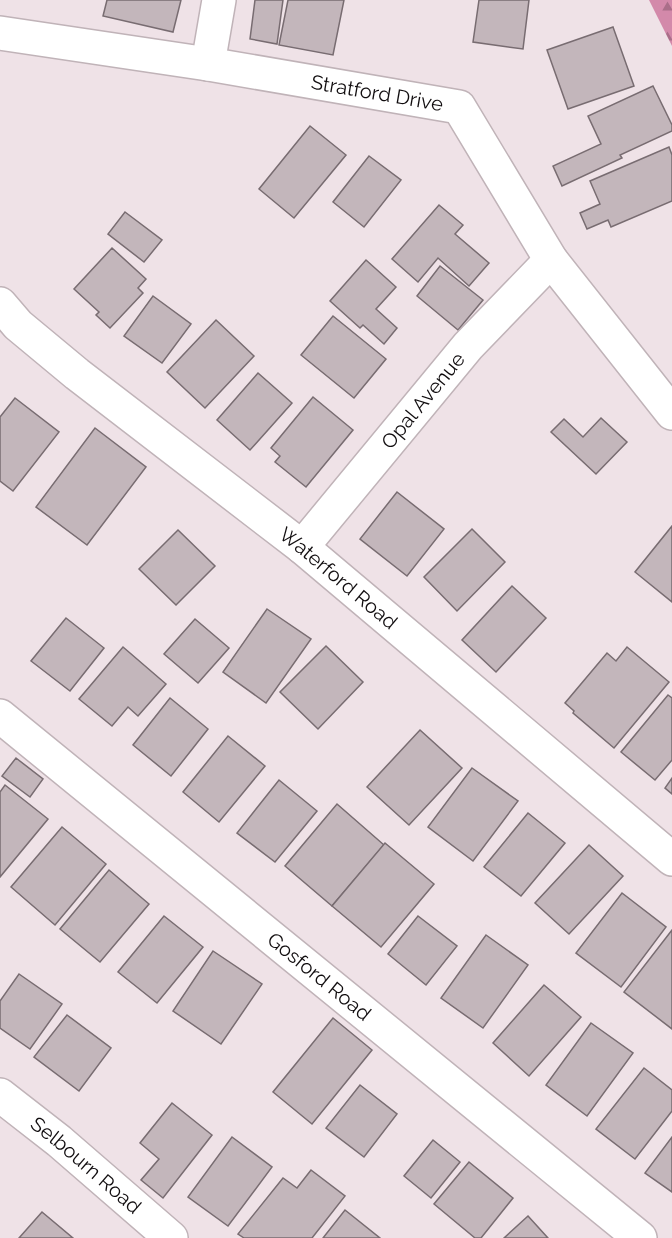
<svg xmlns="http://www.w3.org/2000/svg" width="672" height="1238" viewBox="0 0 672 1238" font-family="Raleway,sans-serif">
<style>
.forest{fill:url(#forest-firs)}
.building{fill:#c3b6bb;stroke:#786c71;stroke-width:1.5}
.lines{fill:none;stroke-linecap:round;stroke-linejoin:round}
.minor-casing{stroke:#c0b3b8;stroke-width:36}
.minor{stroke:#fff;stroke-width:33}
.labels{text-anchor:middle;dominant-baseline:central;stroke-width:4.5;stroke-linejoin:round;paint-order:stroke}
.street-label{font-size:20px;fill:#110d0f;stroke:#efe2e7}
</style>
<defs>
<pattern id="forest-firs" width="22" height="20" patternUnits="userSpaceOnUse" patternTransform="scale(1.5)"><rect width="22" height="20" fill="#d389aa"/><path d="M5 1l3.5 6h-7zM16 11l3.5 6h-7z" fill="#aa6e89"/></pattern>
</defs>
<rect width="100%" height="100%" fill="#efe2e7"/>
<!-- forest -->
<polygon class="forest" points="649,0 672,0 672,46"/>
<!-- building -->
<g class="building">
<polygon points="107,0 181,0 173,32 103,16"/>
<polygon points="255,0 283,0 277,44 250,39"/>
<polygon points="288,0 344,0 333,55 279,45"/>
<polygon points="479,0 529,0 523,49 473,42"/>
<polygon points="613,27 634,86 568,109 547,50"/>
<polygon points="653,86 672,125 672,131 620,155 622,158 562,186 553,166 601,144 588,116"/>
<polygon points="310,126 346,155 294,218 259,189"/>
<polygon points="669,147 672,155 672,201 611,227 608,220 587,229 580,213 600,204 590,181"/>
<polygon points="369,156 401,180 364,227 333,202"/>
<polygon points="439,205 463,225 455,234 489,263 469,286 438,258 418,282 392,259"/>
<polygon points="125,212 162,240 144,262 108,234"/>
<polygon points="112,248 146,279 138,288 143,293 110,328 96,315 99,312 74,289"/>
<polygon points="366,260 396,287 376,309 397,328 384,344 363,325 360,328 330,301"/>
<polygon points="440,266 483,300 458,330 417,296"/>
<polygon points="153,296 191,324 162,363 124,336"/>
<polygon points="333,316 386,359 354,398 301,355"/>
<polygon points="216,320 254,356 205,408 167,372"/>
<polygon points="258,373 292,403 250,450 217,420"/>
<polygon points="313,397 353,430 306,487 275,462 280,456 271,448"/>
<polygon points="15,398 59,432 13,491 0,481 0,417"/>
<polygon points="601,418 627,442 596,474 551,432 564,419 583,437"/>
<polygon points="95,428 146,467 87,545 36,507"/>
<polygon points="397,492 444,529 407,576 360,539"/>
<polygon points="672,526 672,602 635,572"/>
<polygon points="472,529 505,562 457,611 424,577"/>
<polygon points="178,530 215,566 176,605 139,569"/>
<polygon points="512,586 546,618 496,672 462,640"/>
<polygon points="267,609 311,639 266,703 223,672"/>
<polygon points="66,618 104,648 70,691 31,661"/>
<polygon points="195,619 229,648 198,683 164,654"/>
<polygon points="326,646 363,682 318,729 280,692"/>
<polygon points="123,647 166,684 138,716 128,707 112,726 79,699"/>
<polygon points="627,647 669,682 614,748 573,713 574,711 565,703 607,653 616,661"/>
<polygon points="668,695 672,698 672,760 655,780 621,752"/>
<polygon points="170,698 208,729 171,776 133,745"/>
<polygon points="420,730 462,768 409,825 367,787"/>
<polygon points="228,736 265,766 219,822 183,792"/>
<polygon points="16,758 43,779 30,797 2,776"/>
<polygon points="472,768 518,801 473,861 428,827"/>
<polygon points="672,778 672,794 665,788"/>
<polygon points="279,780 317,811 275,862 237,833"/>
<polygon points="5,785 48,819 0,877 0,792"/>
<polygon points="337,804 384,845 332,906 285,866"/>
<polygon points="528,813 565,843 521,896 484,867"/>
<polygon points="62,827 106,864 55,925 11,887"/>
<polygon points="385,843 434,884 381,947 332,906"/>
<polygon points="589,845 623,876 569,934 535,903"/>
<polygon points="109,870 149,904 100,962 60,929"/>
<polygon points="622,893 666,927 621,987 576,953"/>
<polygon points="164,916 203,947 157,1003 118,972"/>
<polygon points="418,916 457,946 426,985 388,954"/>
<polygon points="672,930 672,1029 624,992"/>
<polygon points="486,935 528,965 483,1028 441,998"/>
<polygon points="213,951 262,984 221,1044 173,1011"/>
<polygon points="19,974 62,1004 30,1049 0,1028 0,1001"/>
<polygon points="544,985 581,1017 529,1076 493,1043"/>
<polygon points="67,1015 111,1048 79,1091 34,1057"/>
<polygon points="333,1018 372,1050 312,1124 273,1092"/>
<polygon points="591,1023 633,1053 587,1116 546,1085"/>
<polygon points="644,1068 672,1090 672,1111 635,1159 596,1129"/>
<polygon points="360,1085 397,1114 364,1157 326,1128"/>
<polygon points="172,1103 212,1135 163,1198 141,1180 159,1159 140,1143"/>
<polygon points="232,1137 272,1167 228,1226 188,1197"/>
<polygon points="672,1137 672,1192 645,1173"/>
<polygon points="433,1140 460,1162 431,1198 404,1176"/>
<polygon points="469,1162 513,1198 481,1238 475,1238 434,1204"/>
<polygon points="311,1170 345,1196 312,1238 244,1238 238,1234 283,1178 297,1188"/>
<polygon points="345,1210 380,1238 323,1238"/>
<polygon points="42,1212 73,1238 19,1238"/>
<polygon points="528,1216 548,1238 504,1238"/>
</g>
<g class="lines">
<defs>
<g id="minor">
<path id="s1" d="M0 33 208 64 459 107 551 260 672 413"/>
<polyline points="208,64 219,0"/>
<path id="s2" d="M0 304 18 325 77 374 302 547 672 859"/>
<path id="s3" d="M302 547 468 346 551 260"/>
<path id="s4" d="M0 716 640 1238"/>
<path id="s5" d="M0 1095 59 1141 171 1238"/>
</g>
</defs>
<!-- minor casing -->
<use href="#minor" class="minor-casing"/>
<!-- minor -->
<use href="#minor" class="minor"/>
</g>
<g class="labels">
<!-- street labels -->
<g class="street-label">
<text stroke="none"><textPath href="#s1" startOffset="382">Stratford Drive</textPath></text>
<text stroke="none"><textPath href="#s3" startOffset="190">Opal Avenue</textPath></text>
<text stroke="none"><textPath href="#s2" startOffset="436">Waterford Road</textPath></text>
<text stroke="none"><textPath href="#s4" startOffset="412">Gosford Road</textPath></text>
<text stroke="none"><textPath href="#s5" startOffset="111">Selbourn Road</textPath></text>
</g>
</g>
</svg>
